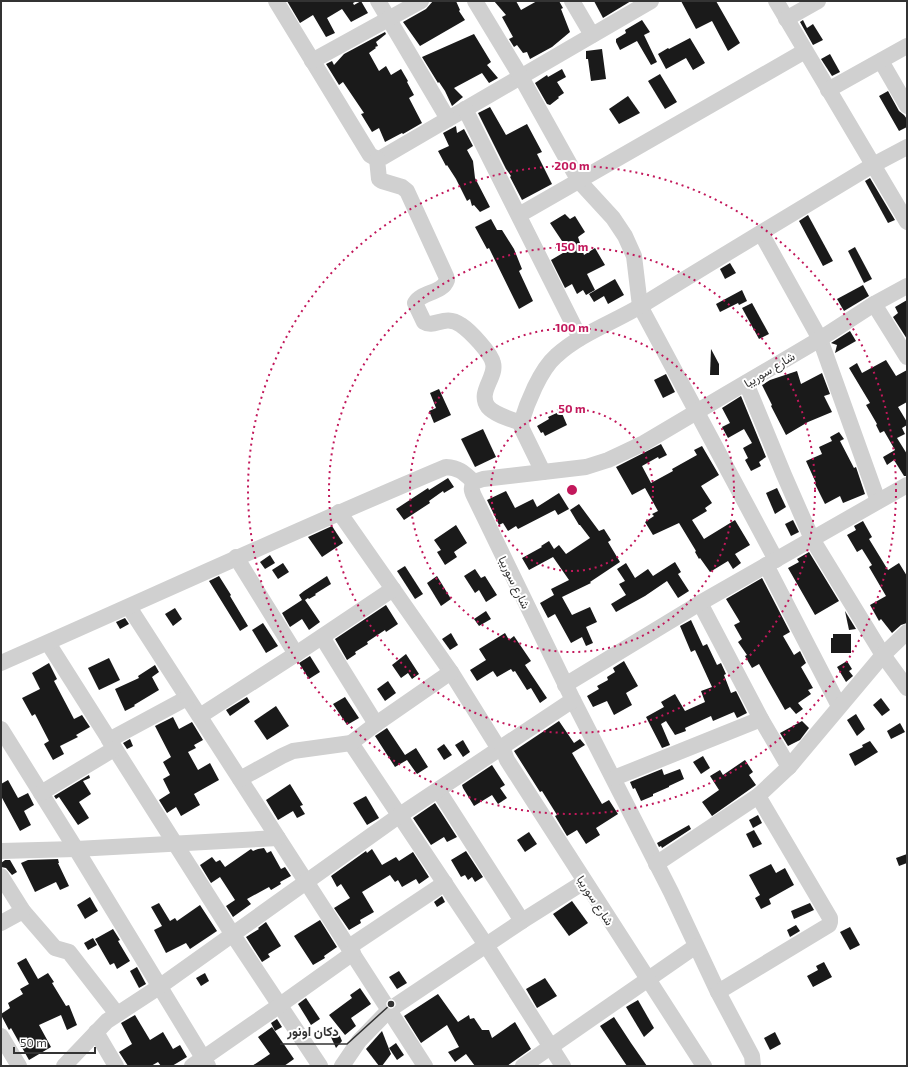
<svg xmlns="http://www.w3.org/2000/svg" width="908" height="1067" viewBox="0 0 908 1067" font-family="'Exo 2',Vazirmatn,sans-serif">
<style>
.building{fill:#1a1a1a}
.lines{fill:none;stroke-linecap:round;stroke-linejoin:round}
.minor{stroke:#d0d0d0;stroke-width:16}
.ring{fill:none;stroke:#c2185b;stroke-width:2;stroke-dasharray:2 4}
.labels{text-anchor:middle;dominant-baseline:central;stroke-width:4;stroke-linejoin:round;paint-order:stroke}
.street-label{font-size:12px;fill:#333;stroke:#fff}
.centre{fill:#c2185b;stroke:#fff;stroke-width:2}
.ring-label{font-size:12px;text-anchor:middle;font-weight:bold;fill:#c2185b;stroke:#fff;stroke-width:4;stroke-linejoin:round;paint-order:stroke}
.leader{fill:none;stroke:#333;stroke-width:1.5}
.callout-dot{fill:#333;stroke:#fff;stroke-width:1.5}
.callout-label{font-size:13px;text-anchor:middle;font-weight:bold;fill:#333;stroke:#fff;stroke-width:4;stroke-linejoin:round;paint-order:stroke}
</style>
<rect width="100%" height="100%" fill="#fff"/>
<!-- building -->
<g class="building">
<polygon points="287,1 357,1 353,3 354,5 361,1 368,13 351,22 342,9 327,18 335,33 326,37 313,15 300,23"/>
<polygon points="433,1 456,1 460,10 459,11 465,20 420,46 403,22 426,9"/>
<polygon points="494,1 516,1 521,10 537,1 559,1 563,8 561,9 570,32 552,47 530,59 527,52 523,53 517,45 514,47 509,39 513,37 502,17 506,15"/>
<polygon points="594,1 631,1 603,18"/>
<polygon points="681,1 716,1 740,43 728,51 712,21 696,29"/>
<polygon points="642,20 650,32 644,35 657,62 651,65 637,41 620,50 616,42 616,39 626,33 625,30"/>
<polygon points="803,20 807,28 813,24 823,40 813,45 800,22"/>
<polygon points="385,32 386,34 376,42 378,46 375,47 376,48 369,53 379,71 386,66 391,75 401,69 408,81 407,82 414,95 409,98 422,123 403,134 402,133 385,142 379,128 372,132 361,114 364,113 343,82 339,85 326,64 332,61 334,65 344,54"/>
<polygon points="474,34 491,62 487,65 498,78 489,83 482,73 454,88 463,97 452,106 445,91 439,82 438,83 422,57"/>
<polygon points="690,38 705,63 693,70 686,58 666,69 658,54 668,48 669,49"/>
<polygon points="602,49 606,79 591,81 588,59 586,59 586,51"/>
<polygon points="830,54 840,72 832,76 821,59"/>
<polygon points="562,69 566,77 557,82 564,93 558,97 559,98 550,105 547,104 535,83 547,75 548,77"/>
<polygon points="660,74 677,102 665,109 648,81"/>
<polygon points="888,91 899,111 904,115 907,119 907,127 899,131 879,96"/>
<polygon points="628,96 640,113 619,124 609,109"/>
<polygon points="490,107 506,135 527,124 542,152 537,154 552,184 522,200 510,177 511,176 506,169 478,113"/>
<polygon points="456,126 457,133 464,129 473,146 467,150 473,161 475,178 490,207 480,212 474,205 472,206 470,199 467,201 456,179 447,165 446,166 438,151 449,146 443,133"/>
<polygon points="870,178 895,220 888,223 865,181"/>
<polygon points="565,214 570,219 575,216 585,232 578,237 584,255 595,248 605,265 587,274 595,290 586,295 583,290 577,294 572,284 565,288 551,260 568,250 550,223"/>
<polygon points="808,215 833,261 823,266 799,221"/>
<polygon points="491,219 497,230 502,230 514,249 522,269 519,271 533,301 519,309 489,248 487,249 475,227"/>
<polygon points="855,247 872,279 864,283 848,251"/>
<polygon points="730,263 736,273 725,279 720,269"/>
<polygon points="615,279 624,295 608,304 604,296 594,302 589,294"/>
<polygon points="863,285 869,296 844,311 837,299"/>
<polygon points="742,290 747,301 739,305 738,303 720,312 716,304"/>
<polygon points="907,300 907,339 893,317 898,313 895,307"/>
<polygon points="752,303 769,334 759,339 742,308"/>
<polygon points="850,331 856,341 835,353 837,345 831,343"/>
<polygon points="711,349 719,364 719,375 710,375"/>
<polygon points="886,360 896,376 907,370 907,402 898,407 907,422 907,425 902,428 905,434 897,438 907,454 907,476 904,476 894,460 887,465 883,457 895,450 884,431 880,433 876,425 877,424 866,405 870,403 849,368 857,363 862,373"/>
<polygon points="797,371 801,384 822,373 830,394 824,396 832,412 808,422 786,435 771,406 772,405 762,385 770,380"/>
<polygon points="666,374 675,392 663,398 654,380"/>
<polygon points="439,389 451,415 434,423 429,411 436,408 430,393"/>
<polygon points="741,396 766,457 759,462 761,466 751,471 745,460 748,458 743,448 752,443 744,429 728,438 722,427 730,423 722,408"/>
<polygon points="561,411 567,425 545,436 543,432 541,433 537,426 549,419 548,417"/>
<polygon points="483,429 496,457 475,467 461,439"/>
<polygon points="839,432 844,439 840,441 854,468 856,467 865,494 843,503 840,496 825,504 815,484 816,483 806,461 822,454 819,447 832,441 830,437"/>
<polygon points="661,444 667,455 659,459 658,457 642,466 651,483 673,471 672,469 697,455 694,450 702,446 719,475 701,486 712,503 705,508 707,511 692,520 704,539 735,520 750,545 735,554 741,563 733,569 728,561 710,572 700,558 699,559 695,552 696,551 679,523 653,535 645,522 654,516 652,514 658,511 645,488 632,495 616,467"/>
<polygon points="448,478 454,487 444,493 443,491 429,501 430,503 404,520 396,509 428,488 429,490"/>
<polygon points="777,488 786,507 775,514 766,493"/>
<polygon points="506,491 515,508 533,499 537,507 559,493 569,509 558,515 555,510 518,529 516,526 508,531 503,523 499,525 487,500"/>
<polygon points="579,504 599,531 604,529 611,540 608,542 620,562 590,582 591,583 562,597 572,615 590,607 597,622 586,627 593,643 586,646 582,637 571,643 555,614 548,618 540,603 554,595 551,589 569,580 553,557 529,570 522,558 542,547 541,546 549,541 554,549 559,545 566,554 590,538 580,525 579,525 570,510"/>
<polygon points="793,520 799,532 791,536 785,524"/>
<polygon points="863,521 872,537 869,539 888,570 899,563 907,576 907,623 901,625 892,633 881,619 879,621 870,605 886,596 869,567 872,565 862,549 857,552 847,535 856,530 854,526"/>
<polygon points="456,525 467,543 454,552 457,557 445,565 437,552 441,550 434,540"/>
<polygon points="332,526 343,543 322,557 308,537"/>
<polygon points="809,552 839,601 815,615 788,568 799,562 797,559"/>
<polygon points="270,555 275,563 265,569 260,562"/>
<polygon points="675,562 681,572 678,574 689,591 678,598 667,581 645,596 616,612 611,604 626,595 619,584 625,581 617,569 626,563 635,578 648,569 653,576"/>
<polygon points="283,563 289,572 278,579 272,570"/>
<polygon points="405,566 423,594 415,599 397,571"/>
<polygon points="475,569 481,578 485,576 497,595 486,602 479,590 475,593 464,576"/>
<polygon points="219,576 231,595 230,596 248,626 240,631 209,581"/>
<polygon points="327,576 331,584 315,594 316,595 309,599 308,598 305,600 320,622 309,630 302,619 290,627 282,613 302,600 299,595 304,591"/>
<polygon points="437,576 451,599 441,606 427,583"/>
<polygon points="762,578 790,632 783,636 794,655 800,651 806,663 801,667 813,688 808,690 811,694 798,703 803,709 796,714 790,707 785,710 769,682 759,664 752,668 745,656 747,655 738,642 742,639 734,625 740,622 726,599"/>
<polygon points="386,605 398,624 386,632 385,630 367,642 368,644 355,652 356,654 347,660 335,639"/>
<polygon points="175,608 182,619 173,626 165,614"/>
<polygon points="486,611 491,619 479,626 474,619"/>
<polygon points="845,611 856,629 849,630"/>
<polygon points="125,618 129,624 120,629 116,622"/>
<polygon points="691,620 703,646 707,644 717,665 721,663 726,674 724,675 731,693 736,691 747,713 737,718 734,712 713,721 711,716 685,728 686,731 675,735 666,721 661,724 670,745 662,748 646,717 664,707 661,702 675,694 685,711 705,702 701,691 712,687 695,650 691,652 680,626"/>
<polygon points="263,623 278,646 266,653 252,630"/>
<polygon points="451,633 458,645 450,650 442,639"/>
<polygon points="505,633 509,640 514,636 531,661 525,665 547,698 540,703 531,688 527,690 515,671 513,672 511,669 497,677 493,671 477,681 470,670 486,660 479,649"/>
<polygon points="833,634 851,634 851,653 831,653 831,638 833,638"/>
<polygon points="406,654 419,674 412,679 408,673 401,678 392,665"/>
<polygon points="310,656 320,672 309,679 299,663"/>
<polygon points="109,658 120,680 99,690 88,668"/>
<polygon points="624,661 638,686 626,693 632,705 614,715 607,701 593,707 587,696 599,689 597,686 608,680 607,677 615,672 613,668"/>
<polygon points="847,661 852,669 849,671 853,676 846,682 837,667"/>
<polygon points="49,663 57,679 54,681 74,719 82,715 90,727 76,735 78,737 60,746 64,754 53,760 44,744 49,741 35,714 32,716 22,698 40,689 32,673"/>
<polygon points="155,665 159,672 152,677 159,690 134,705 135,706 125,711 115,689 139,678 138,676"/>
<polygon points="388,681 396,693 385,701 377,689"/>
<polygon points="247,697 250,702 230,716 226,710"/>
<polygon points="345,697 359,718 347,725 333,704"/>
<polygon points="881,698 890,710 882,716 873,705"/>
<polygon points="276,706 289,726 267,740 254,721"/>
<polygon points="856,714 865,729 857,736 847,720"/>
<polygon points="173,717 179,729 192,722 203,740 194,745 196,748 188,752 198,770 210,763 219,780 194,794 200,805 181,816 176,807 167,813 159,800 170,793 163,779 170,775 163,762 171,757 155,726"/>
<polygon points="559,721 574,743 580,739 585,745 572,753 602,804 609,800 618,814 596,828 600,835 586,844 577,830 567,836 555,816 557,815 542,791 540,792 514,751"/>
<polygon points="802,721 809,728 800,740 788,746 780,733"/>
<polygon points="900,723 905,732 891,739 887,731"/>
<polygon points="387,728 405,755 416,748 428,767 417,774 407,760 395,767 375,736"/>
<polygon points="130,739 133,746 127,749 123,743"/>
<polygon points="463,740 470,752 463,757 455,745"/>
<polygon points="870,741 878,752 855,766 849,754 863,747 862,745"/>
<polygon points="444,744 452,755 444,760 437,749"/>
<polygon points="703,756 710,768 701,774 693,762"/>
<polygon points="745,760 753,772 749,775 756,785 712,816 702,802 719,790 710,776 720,770 723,775"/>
<polygon points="492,765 505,785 500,788 507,798 498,804 492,795 474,806 463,788 462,785"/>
<polygon points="662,769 664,775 680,769 684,779 669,786 669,787 653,794 653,796 641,801 635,788 633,789 630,782"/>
<polygon points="89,775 90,778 83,781 91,794 79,802 89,818 78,825 59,797 56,799 54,796"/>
<polygon points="8,780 18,798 28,793 34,805 24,811 31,825 20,831 1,796 1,784"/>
<polygon points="290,784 303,805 300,806 305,814 297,818 293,811 278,820 266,800"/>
<polygon points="366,796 379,818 367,825 353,803"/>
<polygon points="435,803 457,837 447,842 444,837 431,845 413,818"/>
<polygon points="758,815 762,823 753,828 749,820"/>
<polygon points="689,825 691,829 662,848 661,846 659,847 657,843"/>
<polygon points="754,830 762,844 753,848 746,834"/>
<polygon points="529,832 537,844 525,852 517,840"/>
<polygon points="264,848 267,853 271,851 281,869 285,867 291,876 280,882 281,884 271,890 269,887 247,899 251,904 233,917 226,906 235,900 220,877 211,883 200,865 212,857 216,862 220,860 225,867 251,849 253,851 258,849"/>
<polygon points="372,849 382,865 396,857 399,861 413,852 429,877 419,884 416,879 402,887 398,880 395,882 390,875 362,892 374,912 360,920 361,923 349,930 334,908 350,898 341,884 337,887 331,876 366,851 367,853"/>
<polygon points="466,851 483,877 475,882 472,877 468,880 465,875 461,877 451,860"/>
<polygon points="907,854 907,863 899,866 896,858"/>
<polygon points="58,859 59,863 58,863 69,886 60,890 56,882 35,892 21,863 28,860"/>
<polygon points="5,860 10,860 17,872 12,875 6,868 1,867 1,863"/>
<polygon points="771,864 776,873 785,868 794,885 769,899 771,904 761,909 755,898 760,895 749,875"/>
<polygon points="442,896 445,902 437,907 434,902"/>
<polygon points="90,897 98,911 85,919 77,905"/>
<polygon points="572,901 588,923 569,936 553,914"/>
<polygon points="159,903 170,921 175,918 177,921 200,905 217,931 190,949 186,943 166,953 154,930 162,926 151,907"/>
<polygon points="810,903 814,910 794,919 791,911"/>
<polygon points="320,920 337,947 324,956 325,958 313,965 294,936"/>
<polygon points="266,922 281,946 268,954 270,957 262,962 246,937 259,929 258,928"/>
<polygon points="796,925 800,931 790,937 787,930"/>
<polygon points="850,927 860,945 850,950 840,932"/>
<polygon points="113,929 120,940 118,941 130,961 117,969 114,963 110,965 95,939"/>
<polygon points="93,938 97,945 88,950 84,943"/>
<polygon points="26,958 38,979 48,973 54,982 52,983 66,1006 69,1005 77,1025 67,1030 61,1015 39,1025 51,1047 29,1060 11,1028 9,1030 1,1015 1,1014 10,1008 8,1003 23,994 20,989 29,984 17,963"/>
<polygon points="824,962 832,977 813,987 807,976 818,970 816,966"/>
<polygon points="137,967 146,984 139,988 130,971"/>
<polygon points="399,971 407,983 397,989 389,977"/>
<polygon points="205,973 209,981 201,986 196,978"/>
<polygon points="545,978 557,996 537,1008 526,989"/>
<polygon points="360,988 371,1004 351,1018 356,1026 345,1035 329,1015 352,998 350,995"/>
<polygon points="438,994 458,1022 469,1015 470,1019 474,1018 482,1030 489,1030 492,1038 515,1022 531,1049 507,1066 475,1066 466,1054 455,1062 448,1052 459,1047 447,1025 421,1043 404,1016"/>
<polygon points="306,998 320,1019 311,1025 298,1004"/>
<polygon points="638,1000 654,1028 644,1037 626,1007"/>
<polygon points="135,1015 150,1040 163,1032 173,1049 180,1045 187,1057 172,1066 161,1066 158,1062 151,1066 128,1066 119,1052 132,1044 121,1023"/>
<polygon points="614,1017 631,1043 647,1066 627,1066 600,1026"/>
<polygon points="277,1019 282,1027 275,1031 271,1023"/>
<polygon points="272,1027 294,1059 284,1066 252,1066 270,1054 258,1037"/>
<polygon points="382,1031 391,1054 382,1066 379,1066 366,1049"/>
<polygon points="338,1032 342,1041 336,1048 330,1035"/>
<polygon points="775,1032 781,1044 770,1050 764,1038"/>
<polygon points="396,1043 404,1055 397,1060 389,1048"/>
</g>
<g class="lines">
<!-- minor -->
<g class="minor">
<polyline points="276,1 370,155 377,159 383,157 651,1"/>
<polyline points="378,1 448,119"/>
<polyline points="475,1 521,77 579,181 613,218 625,236 634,256 640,306 776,560"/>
<polyline points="572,1 592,35"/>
<polyline points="776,1 907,222"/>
<polyline points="786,19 818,1"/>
<polyline points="312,61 421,1"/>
<polyline points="881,61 907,106"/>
<polyline points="828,90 907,46"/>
<polyline points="465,109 580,338"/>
<path d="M377 159 379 179 382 181 402 187 407 191 446 276 447 280C442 294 422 291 415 303L424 322C435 329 444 313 461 325 470 331 491 353 493 363 497 377 477 392 488 407 495 415 511 419 521 423"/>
<polyline points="519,215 805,51"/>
<polyline points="761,233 820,339 878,501"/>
<polyline points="874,304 907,357"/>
<polyline points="746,383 784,475 812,539 883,655 907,688"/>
<path d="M543 472 522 429 521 423C527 403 540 370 556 356 581 333 615 322 644 304 720 257 797 211 873 165L907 147"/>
<polyline points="339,512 451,672 499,749"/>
<polyline points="236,557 296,654"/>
<polyline points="766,565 839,706"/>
<polyline points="700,603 761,719 789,767"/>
<polyline points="129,607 425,1066"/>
<polyline points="322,637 376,724"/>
<polyline points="48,643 233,935 320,1066"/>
<path d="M1 663C149 598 296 530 446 467 460 468 464 473 474 482"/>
<polyline points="565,685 700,603 907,485"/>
<polyline points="573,700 671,892 718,992 752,1056 753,1066"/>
<polyline points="200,716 296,654 393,589"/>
<polyline points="1,729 76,849 208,1066"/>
<polyline points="109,740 187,698"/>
<polyline points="351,743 486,945 563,1066"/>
<polyline points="614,778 761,719"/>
<polyline points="240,779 282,756 293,751 351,743 376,724 451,672"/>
<polyline points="438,790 522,921"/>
<polyline points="41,793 114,749"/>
<polyline points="1,851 76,849 278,838"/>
<polyline points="656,864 758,796 789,767 883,655 907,632"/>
<polyline points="1,876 23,911 55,948 69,952 117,1014"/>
<polyline points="1,923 23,911"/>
<polyline points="349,947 445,883"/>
<polyline points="718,992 829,925 830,922 830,918 758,796"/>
<polyline points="96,1032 116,1066"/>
<polyline points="1,1036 19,1066"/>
<polyline points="64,1066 107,1021 159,987 400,815 502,747"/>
<polyline points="192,1066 280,1005 353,953"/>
<polyline points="342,1066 359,1041 389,1010 522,921 584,882"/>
<polyline points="523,1066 696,946"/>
<path d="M704 1066 507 760 502 747 573 700 475 498C472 492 470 488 474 482L483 479 586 467 608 460 623 453 644 443 725 395 820 339 874 304 907 286"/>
</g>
</g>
<!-- distance rings -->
<g class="ring">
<circle cx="572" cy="490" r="81"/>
<circle cx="572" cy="490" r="162"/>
<circle cx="572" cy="490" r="243"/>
<circle cx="572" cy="490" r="324"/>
</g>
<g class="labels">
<!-- street labels -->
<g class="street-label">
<text transform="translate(769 369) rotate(-31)">شارع سوريبا</text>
<text transform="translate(515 582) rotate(64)">شارع سوريبا</text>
<text transform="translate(596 900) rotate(57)">شارع سوريبا</text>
</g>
</g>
<circle cx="572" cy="490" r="6" class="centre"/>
<g class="ring-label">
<text x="572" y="170">200 m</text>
<text x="572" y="251">150 m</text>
<text x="572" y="332">100 m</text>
<text x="572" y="413">50 m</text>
</g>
<!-- callouts -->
<path class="leader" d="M391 1004L347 1044H280"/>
<circle class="callout-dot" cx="391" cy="1004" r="4"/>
<g class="callout-label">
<text x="313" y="1036">دكان اونور</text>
</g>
<!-- border -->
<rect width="908" height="1067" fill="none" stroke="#333333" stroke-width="4"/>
<!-- scale -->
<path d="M14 1047v6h81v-6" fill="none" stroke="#333333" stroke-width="2"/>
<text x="20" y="1047" font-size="12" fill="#333333" stroke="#ffffff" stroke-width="3" paint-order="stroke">50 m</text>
</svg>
